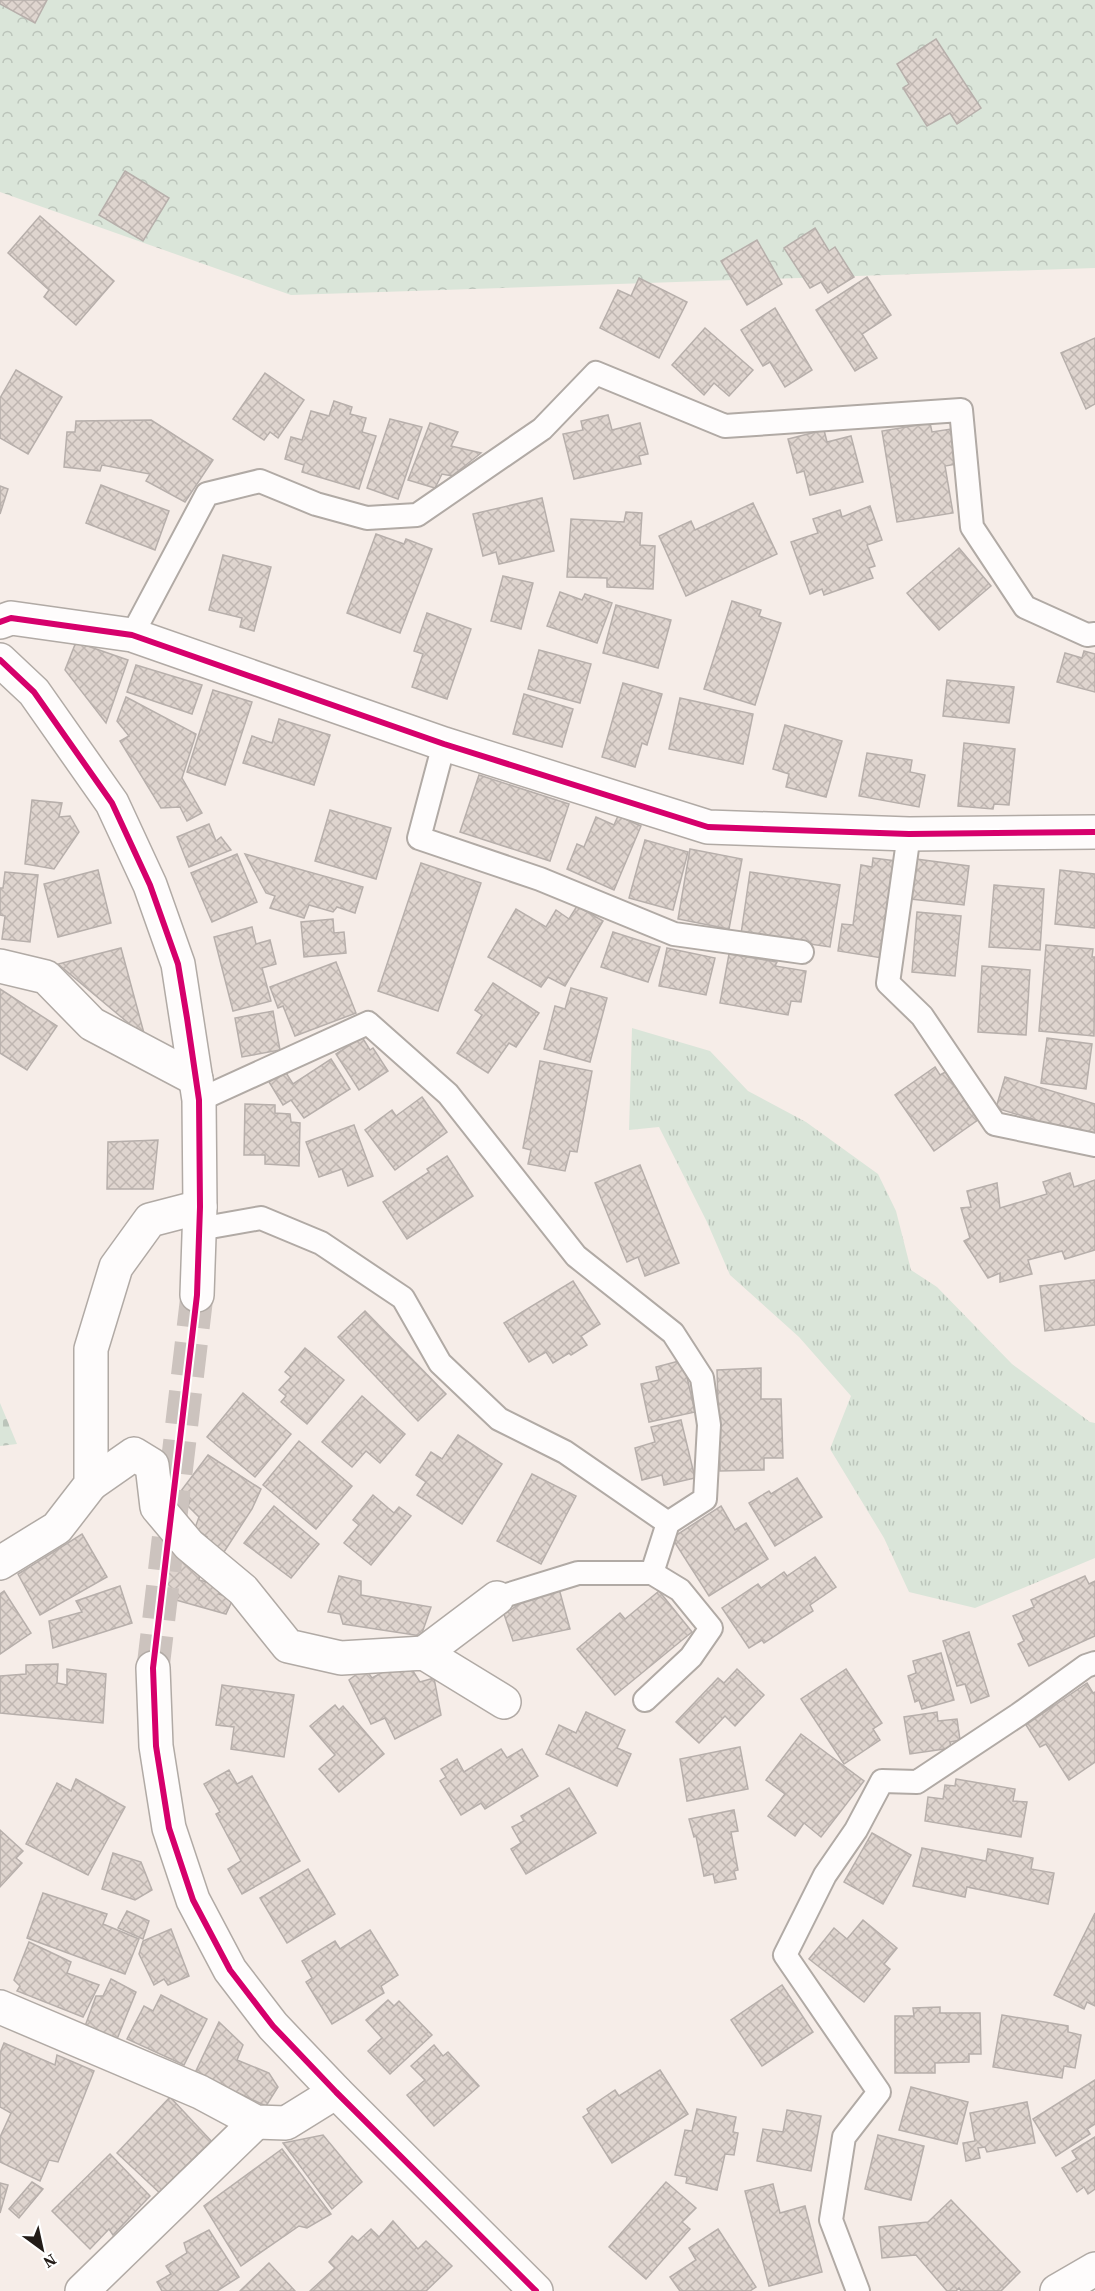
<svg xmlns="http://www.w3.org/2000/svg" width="1095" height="2291" viewBox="0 0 1095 2291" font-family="'Source Serif 4',serif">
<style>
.grass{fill:url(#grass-tufts)}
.forest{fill:url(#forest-crowns)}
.cemetery{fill:url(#cemetery-stones)}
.building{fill:url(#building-cross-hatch);stroke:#b7afab;stroke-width:1.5}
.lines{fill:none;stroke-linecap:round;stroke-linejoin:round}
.secondary-tunnel{stroke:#ccc3be;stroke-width:33;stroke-dasharray:33 16;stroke-linecap:butt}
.lane-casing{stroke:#b1aaa5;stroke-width:26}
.street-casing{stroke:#b1aaa5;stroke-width:36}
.secondary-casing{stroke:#b1aaa5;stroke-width:36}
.lane{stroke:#fefcfc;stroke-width:22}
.street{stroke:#fefcfc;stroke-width:33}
.secondary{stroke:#fefcfc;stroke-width:33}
.cycleway-casing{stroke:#fff;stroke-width:10}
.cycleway{stroke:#d6006c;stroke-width:6}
</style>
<defs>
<pattern id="grass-tufts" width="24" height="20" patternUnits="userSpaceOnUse" patternTransform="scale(1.5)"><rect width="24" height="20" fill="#dae5d9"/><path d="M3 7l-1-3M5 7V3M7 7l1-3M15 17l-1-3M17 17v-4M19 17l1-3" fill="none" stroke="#bbc4ba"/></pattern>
<pattern id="forest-crowns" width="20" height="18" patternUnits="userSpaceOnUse" patternTransform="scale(1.5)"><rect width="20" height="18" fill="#dae5d9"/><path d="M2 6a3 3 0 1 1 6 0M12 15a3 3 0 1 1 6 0" fill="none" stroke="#bbc4ba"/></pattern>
<pattern id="cemetery-stones" width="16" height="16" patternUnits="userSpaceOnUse" patternTransform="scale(1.5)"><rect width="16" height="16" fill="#dae5d9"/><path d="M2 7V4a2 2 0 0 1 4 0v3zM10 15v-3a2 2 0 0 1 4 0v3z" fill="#bbc4ba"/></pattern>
<pattern id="building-cross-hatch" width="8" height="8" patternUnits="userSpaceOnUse" patternTransform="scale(1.5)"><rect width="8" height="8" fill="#dfd5cf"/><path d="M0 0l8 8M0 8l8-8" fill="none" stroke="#bfb6b1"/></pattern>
</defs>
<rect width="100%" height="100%" fill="#f6ede8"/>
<!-- grass -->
<polygon class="grass" points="632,1028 710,1051 748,1091 806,1122 878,1174 896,1211 911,1270 937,1287 1012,1364 1090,1422 1095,1423 1095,1558 975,1608 909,1592 884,1538 830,1449 851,1396 799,1337 730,1275 707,1222 659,1127 629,1130"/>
<!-- forest -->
<polygon class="forest" points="0,0 1095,0 1095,268 291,295 0,192"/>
<!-- cemetery -->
<polygon class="cemetery" points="0,1403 17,1444 0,1446"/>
<!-- building -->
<g class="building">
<polygon points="0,0 47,0 35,23 0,4"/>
<polygon points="936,39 981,108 957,124 950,113 927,126 903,88 909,84 897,64"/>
<polygon points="125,171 169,198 143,241 99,215"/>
<polygon points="40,216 114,281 76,325 44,297 49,290 8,253"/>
<polygon points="815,228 829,251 835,247 854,277 828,293 821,282 810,288 784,248"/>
<polygon points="757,240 782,284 747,305 721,261"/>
<polygon points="867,277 891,315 862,334 877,358 855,371 816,310"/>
<polygon points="639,278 687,302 659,358 600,328 618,290 631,296"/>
<polygon points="775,308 812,370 785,387 770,362 763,366 741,330"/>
<polygon points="705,328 753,370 729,396 714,383 704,395 672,365"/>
<polygon points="1095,338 1095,404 1086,409 1061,353"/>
<polygon points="16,370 62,397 28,454 0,438 0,398"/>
<polygon points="265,373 304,400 278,438 270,432 264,440 233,419"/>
<polygon points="334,401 352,407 350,414 366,418 362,432 376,436 359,489 302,472 304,465 285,459 291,437 302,440 311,411 329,416"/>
<polygon points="608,415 612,430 640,423 648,454 639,456 641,464 574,479 563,434 583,430 581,421"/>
<polygon points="390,419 422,427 398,499 367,488"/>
<polygon points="151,420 213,460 185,502 146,481 150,474 102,465 100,471 64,467 67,432 75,432 76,421"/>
<polygon points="430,423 458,432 451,446 481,453 452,476 442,474 435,488 408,480"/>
<polygon points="930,423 932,432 951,429 957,464 945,466 953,513 897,522 882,431"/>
<polygon points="824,430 827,442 851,436 863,482 810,495 804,471 797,473 788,439"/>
<polygon points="101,485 169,511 155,550 86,523"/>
<polygon points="0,486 8,489 0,514"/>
<polygon points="542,498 554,551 499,564 496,552 483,556 473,514"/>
<polygon points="753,503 777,554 686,596 659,536 691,521 695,530"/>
<polygon points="870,506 882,540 867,545 875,566 869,568 873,578 824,595 822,589 810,594 791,542 818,533 813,519 840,510 842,517"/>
<polygon points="626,512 642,513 640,545 655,546 653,589 607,587 607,578 567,577 571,519 624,522"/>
<polygon points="376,534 404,544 406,539 432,549 400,633 347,613"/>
<polygon points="959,548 991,586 939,630 907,593"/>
<polygon points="223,555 271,567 254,631 240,627 242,618 209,610"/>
<polygon points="503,576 533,583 521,629 491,621"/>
<polygon points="560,592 582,600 585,594 612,603 597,643 547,626"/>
<polygon points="732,601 761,610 759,616 781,623 755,705 704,689"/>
<polygon points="616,605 671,620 658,668 603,653"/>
<polygon points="427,613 471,629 447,699 412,687 423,654 414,651"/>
<polygon points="76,642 128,660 106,723 65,670"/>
<polygon points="539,650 591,664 580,703 528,689"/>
<polygon points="1084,651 1095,654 1095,692 1057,682 1065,653 1082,658"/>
<polygon points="136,665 202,685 192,714 127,692"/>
<polygon points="947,680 1014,687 1009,723 943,716"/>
<polygon points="623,683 662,694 647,745 642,743 635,767 602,757"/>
<polygon points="213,690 252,702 225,785 187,772"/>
<polygon points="524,694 573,709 562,747 513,734"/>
<polygon points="126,697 196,734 182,778 202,813 187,821 180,807 161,808 120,741 129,736 117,721"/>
<polygon points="680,698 753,714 743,764 669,749"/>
<polygon points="279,719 330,735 314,785 243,763 252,736 272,743"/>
<polygon points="785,725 842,741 826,797 786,787 789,774 773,769"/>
<polygon points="964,743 1015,749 1009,805 994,804 993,809 958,806"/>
<polygon points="867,753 912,760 910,772 925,775 919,807 859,796"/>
<polygon points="479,775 569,804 550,861 460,832"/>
<polygon points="32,800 62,803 59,817 70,816 79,832 54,869 25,864"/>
<polygon points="330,810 391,828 376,879 315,861"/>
<polygon points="618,816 641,826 614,890 567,869 577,844 584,847 596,817 614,825"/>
<polygon points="209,824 216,841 221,837 231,850 189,867 177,837"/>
<polygon points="645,840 688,852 673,910 629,898"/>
<polygon points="690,849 742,859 729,929 678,919"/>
<polygon points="237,854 257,902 212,922 191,873"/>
<polygon points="245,854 363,887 355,913 337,907 333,912 309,905 304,918 270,908 275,896 266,893"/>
<polygon points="873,858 896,861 882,958 838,951 842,924 853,925 861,865 872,867"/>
<polygon points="916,859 969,866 964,905 911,899"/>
<polygon points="421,863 481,883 438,1011 378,991"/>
<polygon points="98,870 111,923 58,937 44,884"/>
<polygon points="1060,870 1095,874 1095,928 1055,924"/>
<polygon points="5,872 38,875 30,942 2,939 5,916 0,915 0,888 3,888"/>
<polygon points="750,872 840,885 830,947 741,934"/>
<polygon points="994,885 1044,889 1040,950 989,947"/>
<polygon points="577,906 603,921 565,986 548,977 541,987 488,957 516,909 546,927 556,910 569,919"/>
<polygon points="917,912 961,916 955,976 912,972"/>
<polygon points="333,919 334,933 344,932 346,953 304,957 301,922"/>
<polygon points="252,927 256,944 270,940 276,964 262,968 271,1001 233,1011 214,937"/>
<polygon points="613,932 660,947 648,982 601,967"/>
<polygon points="1046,945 1093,949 1092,957 1095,957 1094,1036 1039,1031"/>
<polygon points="121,948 145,1037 58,964"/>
<polygon points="667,948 715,958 706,995 659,986"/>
<polygon points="729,954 777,962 775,966 806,971 801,1002 791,1001 788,1015 720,1003"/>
<polygon points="336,962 356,1013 295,1036 283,1006 278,1008 270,987"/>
<polygon points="982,966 1030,970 1026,1035 978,1032"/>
<polygon points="493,983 539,1013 516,1047 509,1043 488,1073 457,1053 482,1015 475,1010"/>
<polygon points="571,988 607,998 590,1062 544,1049 555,1006 565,1009"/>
<polygon points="0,989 57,1026 27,1070 0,1053"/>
<polygon points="273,1011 280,1050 242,1057 235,1018"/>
<polygon points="362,1037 370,1050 373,1048 388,1071 359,1090 336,1054"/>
<polygon points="1047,1038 1092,1044 1086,1089 1041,1083"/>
<polygon points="331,1059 350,1089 304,1118 291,1100 283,1105 269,1082 285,1071 293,1084"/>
<polygon points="540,1061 592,1071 577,1152 570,1151 565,1171 528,1164 531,1150 523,1148"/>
<polygon points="935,1067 940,1075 949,1070 982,1117 934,1151 895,1095"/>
<polygon points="1005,1077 1095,1104 1095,1138 996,1108"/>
<polygon points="422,1097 447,1132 395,1170 365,1130 392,1110 396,1116"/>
<polygon points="245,1104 275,1105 275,1113 290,1114 291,1122 300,1123 299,1166 265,1164 265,1155 244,1155"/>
<polygon points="354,1125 373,1176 348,1186 342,1169 319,1177 306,1142"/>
<polygon points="158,1140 153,1189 107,1189 108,1142"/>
<polygon points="447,1156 473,1196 407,1239 383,1202 429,1172 427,1169"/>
<polygon points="640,1165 679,1263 645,1276 638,1257 627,1262 595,1183"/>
<polygon points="1070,1173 1074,1187 1095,1180 1095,1250 1065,1259 1062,1251 1028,1260 1032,1274 1000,1282 1000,1273 988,1278 964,1241 970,1238 961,1208 971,1207 967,1191 997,1183 1000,1208 1047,1194 1043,1182"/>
<polygon points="1095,1280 1095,1325 1045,1331 1040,1286"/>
<polygon points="573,1281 600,1324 581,1336 587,1345 571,1355 569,1353 553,1363 546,1352 529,1362 504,1323"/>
<polygon points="365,1311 446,1394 418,1421 338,1337"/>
<polygon points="305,1348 344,1380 307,1424 281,1402 286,1396 279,1390 291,1377 285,1372"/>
<polygon points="683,1360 695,1412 649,1422 641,1384 659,1380 656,1367"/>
<polygon points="761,1368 761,1399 781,1399 783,1458 764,1458 764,1470 720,1471 717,1370"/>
<polygon points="243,1393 291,1434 255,1477 207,1437"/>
<polygon points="362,1396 405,1434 380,1463 366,1451 352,1467 322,1442"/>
<polygon points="681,1420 695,1478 664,1485 662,1475 642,1480 635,1448 655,1442 651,1427"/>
<polygon points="458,1435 502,1464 462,1524 417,1495 426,1482 416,1475 431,1452 442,1459"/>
<polygon points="299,1441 352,1486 316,1529 263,1485"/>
<polygon points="208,1455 261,1489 252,1509 220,1558 203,1542 207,1537 195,1528 199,1517 188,1506 190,1501 181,1491"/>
<polygon points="532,1474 576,1496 541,1564 497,1541"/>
<polygon points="797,1478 822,1517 775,1546 749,1503 769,1491 771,1494"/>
<polygon points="373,1495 394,1513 399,1507 411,1516 371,1565 344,1543 359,1525 353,1520"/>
<polygon points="274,1506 319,1544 291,1578 244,1543"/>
<polygon points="721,1506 735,1530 746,1523 768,1559 709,1596 672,1538"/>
<polygon points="82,1534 107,1577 40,1615 18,1574"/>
<polygon points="173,1554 200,1574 199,1580 222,1586 219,1594 233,1599 226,1614 158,1595"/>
<polygon points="815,1557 836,1587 810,1605 813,1611 764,1643 762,1640 749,1648 722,1608 758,1584 761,1588 784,1572 787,1576"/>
<polygon points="339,1576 361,1581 361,1595 431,1607 421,1636 343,1624 340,1614 328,1612"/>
<polygon points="1085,1576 1089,1584 1095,1581 1095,1636 1029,1666 1018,1644 1024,1641 1013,1616 1034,1607 1031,1600"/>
<polygon points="558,1585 570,1629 513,1641 504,1614 521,1603"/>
<polygon points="120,1586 132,1623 53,1648 49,1621 82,1612 76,1601"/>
<polygon points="4,1591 31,1633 0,1654 0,1594"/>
<polygon points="659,1591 692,1632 615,1695 577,1649 620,1613 625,1619"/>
<polygon points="969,1632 989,1696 971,1703 965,1684 957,1686 943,1641"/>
<polygon points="941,1653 954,1700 922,1709 919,1700 915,1702 908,1676 916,1673 913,1661"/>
<polygon points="58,1664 57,1683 67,1685 67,1669 106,1674 103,1723 0,1713 0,1676 26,1674 26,1665"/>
<polygon points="409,1665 420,1682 434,1678 441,1715 395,1739 385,1718 371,1724 349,1680 365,1668 372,1678 394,1666"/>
<polygon points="737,1669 764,1695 735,1726 725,1716 699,1743 676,1722 718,1678 724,1683"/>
<polygon points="846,1669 882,1723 873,1729 880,1740 844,1764 801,1699"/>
<polygon points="1087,1683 1093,1693 1095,1692 1095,1762 1069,1780 1046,1744 1040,1747 1026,1725"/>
<polygon points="222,1685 294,1695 284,1757 231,1749 234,1727 216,1725"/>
<polygon points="335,1705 339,1710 343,1706 384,1754 339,1792 319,1769 335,1755 310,1726"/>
<polygon points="586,1712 625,1730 617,1748 631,1754 617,1786 546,1754 559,1725 576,1733"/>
<polygon points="937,1712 938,1721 957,1719 960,1740 950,1742 951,1748 910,1754 904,1717"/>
<polygon points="801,1734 864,1781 821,1837 804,1823 795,1836 768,1816 785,1794 766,1780"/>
<polygon points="740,1747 748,1789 687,1801 680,1759"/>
<polygon points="501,1749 507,1758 522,1749 538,1776 485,1809 481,1803 461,1815 440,1781 446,1777 441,1769 457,1759 464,1772"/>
<polygon points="229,1770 237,1784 252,1776 300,1861 242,1894 228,1869 241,1861 216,1814 220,1812 204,1784"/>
<polygon points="76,1779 125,1807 88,1875 26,1844 57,1783 71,1791"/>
<polygon points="956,1779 1015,1789 1013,1801 1027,1802 1021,1837 925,1821 928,1797 943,1799 945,1785 955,1786"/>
<polygon points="569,1788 596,1833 526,1874 511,1849 521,1843 512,1827 524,1821 521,1816"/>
<polygon points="734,1810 738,1831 731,1832 738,1870 734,1871 736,1879 715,1883 713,1874 704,1876 696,1836 694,1837 689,1819"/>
<polygon points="0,1830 23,1851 16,1858 22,1863 0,1887"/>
<polygon points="872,1833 911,1855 883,1904 844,1882"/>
<polygon points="922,1848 986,1861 988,1849 1033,1858 1031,1869 1054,1873 1048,1904 967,1887 965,1897 913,1886"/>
<polygon points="113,1853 141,1862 152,1890 135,1900 102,1889"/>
<polygon points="308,1869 335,1914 287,1943 260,1898"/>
<polygon points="43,1893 107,1914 103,1924 139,1939 125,1974 27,1938"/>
<polygon points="127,1911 149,1921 143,1939 118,1928"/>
<polygon points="1095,1913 1095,2006 1087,2002 1084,2009 1054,1995"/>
<polygon points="863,1920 897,1948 884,1964 890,1969 864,2002 809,1959 834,1928 847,1939"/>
<polygon points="171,1929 189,1976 168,1985 164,1979 154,1985 139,1954 143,1941"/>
<polygon points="370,1930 398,1975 381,1986 384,1993 332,2024 306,1982 312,1978 302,1961 335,1941 340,1949"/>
<polygon points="29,1942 71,1962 67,1973 99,1985 83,2017 17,1991 20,1986 14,1980"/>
<polygon points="111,1979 136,1992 117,2039 84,2029 96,1996 103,1996"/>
<polygon points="782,1985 813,2032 762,2066 731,2020"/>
<polygon points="161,1995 207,2019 184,2065 127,2039 144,2006 153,2011"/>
<polygon points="388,2000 394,2006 399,2001 432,2035 390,2074 368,2051 382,2038 366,2020"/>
<polygon points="940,2007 940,2013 980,2013 981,2054 969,2054 969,2062 935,2063 935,2073 895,2073 895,2016 914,2016 913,2008"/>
<polygon points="1002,2015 1068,2026 1068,2032 1081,2035 1075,2068 1064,2066 1062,2078 993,2067"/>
<polygon points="219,2022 243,2045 237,2060 269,2073 278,2087 266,2106 195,2073"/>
<polygon points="4,2043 55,2065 57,2055 94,2071 58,2162 49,2160 40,2181 0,2162 0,2137 11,2113 0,2107 0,2053"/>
<polygon points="434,2045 443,2056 448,2052 479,2086 434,2126 407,2095 425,2080 411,2066"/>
<polygon points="660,2070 688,2114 612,2163 583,2117 589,2113 587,2109 615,2090 619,2096"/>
<polygon points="1095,2080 1095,2124 1087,2129 1090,2134 1056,2156 1033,2119"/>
<polygon points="911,2087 968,2102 957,2144 899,2130"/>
<polygon points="170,2097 215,2145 164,2197 117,2153"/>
<polygon points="1027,2102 1035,2143 987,2152 985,2147 978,2148 980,2158 966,2161 963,2143 975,2141 970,2113"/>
<polygon points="697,2109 736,2117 733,2132 738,2133 734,2155 725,2154 717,2190 686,2183 687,2177 675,2175 685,2130 692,2131"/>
<polygon points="787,2110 821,2116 811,2171 757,2161 763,2129 783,2132"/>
<polygon points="323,2135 362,2182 332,2209 283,2143"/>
<polygon points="878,2135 924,2146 911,2200 865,2189"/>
<polygon points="1095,2137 1095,2189 1088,2194 1084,2187 1077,2192 1062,2168 1077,2159 1072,2151"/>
<polygon points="282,2149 331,2214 307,2228 299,2226 241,2266 204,2206"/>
<polygon points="110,2154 150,2196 113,2235 109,2229 90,2249 52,2211"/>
<polygon points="32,2182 43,2189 19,2218 9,2209"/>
<polygon points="666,2182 696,2208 682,2222 690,2229 646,2279 609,2247"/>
<polygon points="0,2183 8,2185 0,2213"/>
<polygon points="773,2184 780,2213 805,2206 822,2272 769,2286 745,2191"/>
<polygon points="951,2200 1020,2272 1001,2291 961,2291 959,2288 956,2291 947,2291 916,2255 882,2258 879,2227 928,2222"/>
<polygon points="393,2221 418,2249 426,2241 452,2266 426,2291 310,2291 335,2268 329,2262 352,2236 358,2241 371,2229 379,2237"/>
<polygon points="718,2229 756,2287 750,2291 680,2291 670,2277 696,2260 689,2248"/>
<polygon points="209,2230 239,2277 217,2291 162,2291 157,2282 171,2274 166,2266 187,2253 184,2243"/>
<polygon points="269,2263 295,2291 240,2291"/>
</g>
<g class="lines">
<!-- secondary-tunnel -->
<polyline class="secondary-tunnel" points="153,1668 197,1295"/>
<defs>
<g id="lane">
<polyline points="132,635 207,494 260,481 316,504 367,518 417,515 542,429 596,373 725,426 961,410 972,527 1025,607 1087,635 1095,634"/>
<polyline points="444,744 419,838 540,879 674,934 802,952"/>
<polyline points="909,834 888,983 922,1016 995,1124 1095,1145"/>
<polyline points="199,1100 368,1023 448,1094 576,1256 673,1333 702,1378 709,1425 705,1499 668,1523 652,1573"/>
<polyline points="199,1229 261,1218 321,1243 403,1298 440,1363 499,1419 565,1452 668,1523"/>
<polyline points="497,1598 578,1573 652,1573 680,1590 711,1628 691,1657 645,1700"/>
<polyline points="858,2291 831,2220 844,2137 879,2092 785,1955 825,1875 856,1830 882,1781 917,1782 1018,1715 1086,1666 1095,1663"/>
</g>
<g id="street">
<polyline points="0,622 11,618 132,635 444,744 708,827 909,834 1095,832"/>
<polyline points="0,966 46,977 92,1024 196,1079"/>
<polyline points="91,1484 134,1454 152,1465 157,1507 189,1545 243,1590 288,1646 341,1658 424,1653 504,1702"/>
<polyline points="0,1563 57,1528 91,1484 91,1349 116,1267 150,1220 200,1207"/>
<polyline points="424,1653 497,1598"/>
<polyline points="0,2007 200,2092 256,2122 286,2123 336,2092"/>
<polyline points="82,2291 256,2122"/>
<polyline points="1057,2291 1095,2269"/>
</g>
<g id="secondary">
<polyline points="0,660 34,692 112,803 150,885 178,964 199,1100 200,1207 197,1295"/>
<polyline points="153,1668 156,1746 169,1828 193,1900 230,1970 273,2026 336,2092 536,2291"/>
</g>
</defs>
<!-- lane casing -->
<use href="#lane" class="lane-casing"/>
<!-- street casing -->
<use href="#street" class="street-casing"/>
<!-- secondary casing -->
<use href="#secondary" class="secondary-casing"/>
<!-- lane -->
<use href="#lane" class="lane"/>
<!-- street -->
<use href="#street" class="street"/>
<!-- secondary -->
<use href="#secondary" class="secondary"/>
<defs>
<g id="cycleway">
<polyline points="0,622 11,618 132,635 444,744 708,827 909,834 1095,832"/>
<polyline points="0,660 34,692 112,803 150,885 178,964 187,1018 199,1100 200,1207 197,1295 153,1668 156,1746 169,1828 193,1900 230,1970 273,2026 336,2092 536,2291"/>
</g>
</defs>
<!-- cycleway casing -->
<use href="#cycleway" class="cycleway-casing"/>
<!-- cycleway -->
<use href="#cycleway" class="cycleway"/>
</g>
<!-- north arrow -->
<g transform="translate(42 2249) rotate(147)" stroke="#ffffff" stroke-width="4.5" paint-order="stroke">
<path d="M0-4.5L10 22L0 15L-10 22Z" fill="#231c18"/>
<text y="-9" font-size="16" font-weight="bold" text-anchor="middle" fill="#231c18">N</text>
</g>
</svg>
